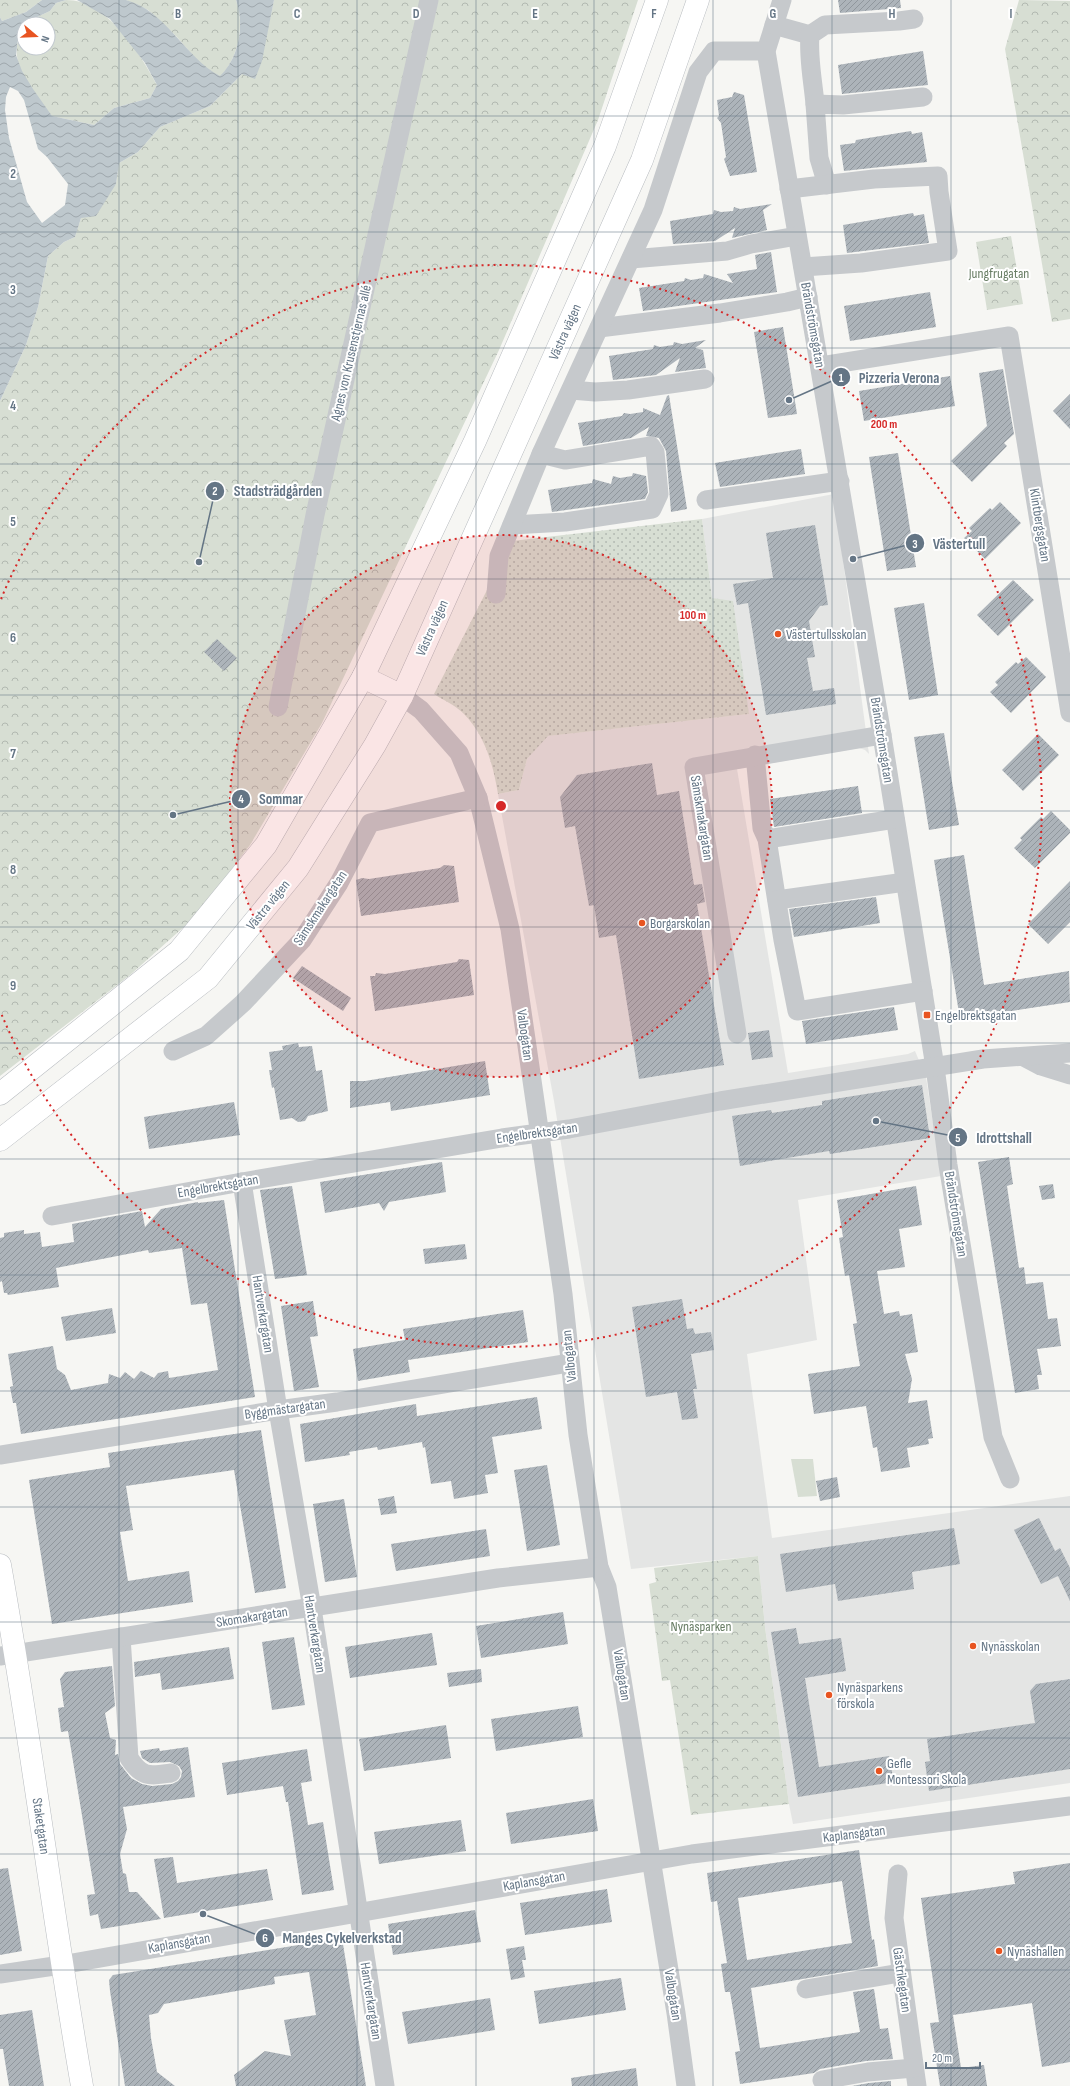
<svg xmlns="http://www.w3.org/2000/svg" width="1070" height="2086" viewBox="0 0 1070 2086" font-family="'Sofia Sans Condensed',sans-serif">
<style>
.built{fill:#e4e5e4}
.grass{fill:url(#grass-dots)}
.park{fill:url(#park-crowns)}
.pitch{fill:#d7ded3}
.water{fill:url(#water-waves);fill-rule:evenodd}
.building{fill:url(#building-hatch);fill-rule:evenodd}
.lines{fill:none;stroke-linecap:round;stroke-linejoin:round}
.major-casing{stroke:#b8bcc0;stroke-width:23}
.minor{stroke:#c6c9cc;stroke-width:19}
.major{stroke:#fff;stroke-width:22}
.grid{fill:none;stroke:#647585;stroke-width:1;stroke-opacity:0.55}
.ring{fill:none;stroke:#d62828;stroke-width:2;stroke-dasharray:2 4}
.poi-dot{fill:#e85421;stroke:#fff;stroke-width:1.5}
.labels{text-anchor:middle;dominant-baseline:central;stroke-width:4;stroke-linejoin:round;paint-order:stroke}
.park-label{font-size:14px;fill:#677c63;stroke:#fff}
.street-label{font-size:14px;fill:#647585;stroke:#fff}
.poi-label{font-size:14px;fill:#647585;stroke:#fff;text-anchor:start}
.grid-label{font-size:13px;text-anchor:middle;font-weight:bold;fill:#647585;stroke:#fff;stroke-width:4;stroke-linejoin:round;paint-order:stroke}
.centre{fill:#d62828;stroke:#fff;stroke-width:2}
.ring-label{font-size:12px;text-anchor:middle;font-weight:bold;fill:#d62828;stroke:#fff;stroke-width:4;stroke-linejoin:round;paint-order:stroke}
.leader{fill:none;stroke:#647585;stroke-width:1.5}
.callout-dot{fill:#647585;stroke:#fff;stroke-width:1.5}
.mark-label{font-size:12px;text-anchor:middle;font-weight:bold;fill:#fff}
.callout-label{font-size:15px;text-anchor:middle;font-weight:bold;fill:#647585;stroke:#fff;stroke-width:4;stroke-linejoin:round;paint-order:stroke}
</style>
<defs>
<pattern id="grass-dots" width="8" height="8" patternUnits="userSpaceOnUse"><rect width="8" height="8" fill="#d7ded3"/><path d="M2 2h.1M6 6h.1" fill="none" stroke="#b2b9b1" stroke-width="1.8" stroke-linecap="round"/></pattern>
<pattern id="park-crowns" width="20" height="18" patternUnits="userSpaceOnUse"><rect width="20" height="18" fill="#d7ded3"/><path d="M2 6a3 3 0 1 1 6 0M12 15a3 3 0 1 1 6 0" fill="none" stroke="#b2b9b1"/></pattern>
<pattern id="water-waves" width="16" height="10" patternUnits="userSpaceOnUse"><rect width="16" height="10" fill="#bec8cd"/><path d="M0 5q4-4 8 0t8 0" fill="none" stroke="#9ea7ac"/></pattern>
<pattern id="building-hatch" width="6" height="6" patternUnits="userSpaceOnUse"><rect width="6" height="6" fill="#adb4ba"/><path d="M-1 1l2-2M0 6l6-6M5 7l2-2" fill="none" stroke="#90979d"/></pattern>
</defs>
<rect width="100%" height="100%" fill="#f6f6f3"/>
<!-- built -->
<polygon class="built" points="834,494 869,754 865,750 859,748 737,769 788,1073 908,1054 915,1051 926,1077 941,1176 798,1200 817,1340 747,1354 772,1538 1070,1496 1070,1783 793,1824 789,1804 765,1627 758,1556 631,1569 554,1101 498,794 519,790 527,759 547,736 749,714 712,599 702,519"/>
<!-- grass -->
<path class="grass" d="M702 519 712 598 733 601 749 714 548 736 527 759 519 790 498 794C493 764 485 735 463 713 455 705 443 700 434 694L512 541Z"/>
<!-- park -->
<g class="park">
<polygon points="0,0 42,0 26,12 2,21 0,17"/>
<path d="M66 0C107 0 140 53 157 85L150 98 114 108 94 125 52 116C35 95 2 57 24 31V48H48V24H30L35 18 50 11 56 3Z"/>
<path d="M126 0H236C245 25 239 57 220 77L205 69 176 36 148 10Z"/>
<polygon points="274,0 638,0 598,120 499,350 322,723 250,845 195,917 130,975 0,1076 0,401 26,345 38,307 48,256 64,242 75,237 81,218 116,184 119,163 138,152 160,127 210,106 242,74 268,28"/>
<polygon points="1019,0 1070,1 1070,319 1052,322 1005,49"/>
<polygon points="1011,236 1023,304 987,310 976,242"/>
<polygon points="758,1556 765,1627 789,1804 691,1815 670,1680 662,1681 649,1584 656,1582 654,1568"/>
</g>
<!-- pitch -->
<polygon class="pitch" points="791,1459 813,1459 817,1496 798,1497"/>
<!-- water -->
<path class="water" d="M42 0H66L56 3 50 11 35 18 30 24H24V31L18 38 16 55 22 71 33 89 52 116 94 125 114 108 150 98 157 85 145 63 110 19 77 0C91 0 113 0 126 0 167 11 185 58 220 76 239 58 245 25 236 0H274L262 61 255 79 242 74 210 106 160 127 138 152 119 163 116 184 96 216 81 218 75 237 64 242 48 256 38 307 26 345 0 401V17L2 21 26 12ZM10 87 18 91 24 100 38 149 47 157 68 184 65 205 42 223 27 202 9 138 5 110 6 97Z"/>
<!-- building -->
<g class="building">
<polygon points="838,0 900,0 901,8 840,13"/>
<polygon points="923,51 928,85 842,94 838,65"/>
<polygon points="734,92 744,95 757,172 730,176 724,159 726,157 721,123 717,118 719,116 717,100 732,97"/>
<polygon points="911,131 912,134 922,132 927,162 844,171 840,145 855,143 856,140"/>
<polygon points="772,204 763,210 767,230 732,238 735,228 715,241 673,244 670,221 713,214 714,210 721,212 733,211 734,207 740,209"/>
<polygon points="913,213 914,216 924,214 929,243 847,253 843,225"/>
<polygon points="771,252 777,292 643,311 639,288 684,281 685,278 691,280 703,278 704,274 733,283 727,274 757,269 755,255"/>
<polygon points="930,292 936,327 850,341 844,306"/>
<polygon points="783,327 797,414 768,418 754,332"/>
<polygon points="706,340 695,348 703,350 706,368 675,372 680,358 656,375 613,380 609,356 653,349 654,345 660,347 673,345 674,342 682,344"/>
<polygon points="1003,369 1014,434 1004,443 1007,446 972,482 951,461 987,426 979,373"/>
<polygon points="950,376 955,406 864,421 859,391"/>
<polygon points="1070,394 1070,429 1053,411"/>
<polygon points="669,395 687,509 671,512 666,451 659,438 646,436 649,427 631,438 583,446 578,423 622,416 624,413 630,414 643,412 643,408 660,415 667,396"/>
<polygon points="801,449 805,474 720,487 715,463"/>
<polygon points="898,453 916,567 887,571 869,457"/>
<polygon points="633,473 646,476 648,492 645,499 552,512 548,490 592,483 593,479 611,484 613,476 620,478 632,476"/>
<polygon points="1000,502 1021,523 985,559 964,538 972,531 969,528 990,508 992,510"/>
<polygon points="815,525 828,605 820,606 809,621 815,657 807,658 813,691 834,688 836,704 766,715 748,603 737,605 733,584 773,578 766,533"/>
<polygon points="1013,580 1034,600 998,636 977,615"/>
<polygon points="924,603 938,695 909,700 894,608"/>
<polygon points="217,639 237,658 224,671 204,652"/>
<polygon points="1026,657 1046,677 1011,713 990,692 998,685 995,682 1016,662 1018,664"/>
<polygon points="944,733 959,825 929,830 914,737"/>
<polygon points="1038,734 1059,755 1023,791 1002,770"/>
<polygon points="652,763 657,795 679,791 694,885 702,884 705,902 697,904 724,1065 639,1079 616,935 599,938 594,905 589,906 575,826 565,828 560,797 577,775"/>
<polygon points="858,786 862,813 774,827 770,799"/>
<polygon points="1051,811 1070,830 1070,833 1035,868 1014,848 1022,840 1020,838 1041,817 1043,819"/>
<polygon points="964,855 984,985 1069,971 1070,1002 960,1019 934,860"/>
<polygon points="444,865 454,866 459,902 361,916 356,880 362,878 369,879 440,868"/>
<polygon points="1070,881 1070,922 1048,944 1028,924"/>
<polygon points="876,897 880,923 794,937 789,909"/>
<polygon points="459,959 469,960 474,995 375,1011 370,976 375,976 376,973 385,974 457,962"/>
<polygon points="302,966 351,998 343,1011 293,978"/>
<polygon points="894,1007 898,1030 806,1044 802,1021"/>
<polygon points="769,1030 773,1057 752,1060 748,1033"/>
<polygon points="298,1043 299,1047 312,1046 316,1071 322,1070 328,1111 308,1116 305,1121 298,1122 292,1118 280,1120 274,1087 272,1088 269,1070 272,1070 269,1052 283,1050 282,1046"/>
<polygon points="485,1061 490,1095 391,1111 390,1102 350,1108 350,1081 365,1081"/>
<polygon points="922,1085 930,1138 830,1154 829,1151 740,1166 732,1116 771,1110 772,1113 822,1105 822,1101"/>
<polygon points="234,1102 240,1135 149,1149 144,1117"/>
<polygon points="1009,1157 1013,1184 1007,1186 1019,1268 1024,1267 1026,1284 1043,1282 1048,1319 1057,1318 1061,1346 1037,1349 1042,1375 1037,1375 1039,1389 1015,1393 978,1162"/>
<polygon points="442,1162 446,1192 389,1202 384,1211 379,1203 325,1213 320,1182"/>
<polygon points="1053,1184 1055,1198 1042,1200 1039,1186"/>
<polygon points="292,1186 307,1275 275,1279 260,1190"/>
<polygon points="916,1186 922,1225 899,1229 905,1267 877,1271 884,1314 899,1311 900,1316 912,1314 918,1352 905,1354 912,1379 908,1403 927,1400 933,1438 928,1439 929,1444 907,1448 910,1467 881,1472 877,1447 873,1448 866,1406 814,1414 808,1374 860,1366 853,1324 857,1323 849,1275 845,1276 839,1238 843,1237 837,1200"/>
<polygon points="224,1200 255,1397 21,1434 16,1403 13,1403 10,1387 13,1386 8,1354 53,1346 57,1369 65,1375 71,1390 108,1383 109,1374 120,1378 125,1372 134,1379 141,1371 154,1378 158,1373 168,1371 169,1378 218,1370 207,1303 191,1305 182,1248 149,1253 148,1250 56,1268 59,1287 8,1295 7,1293 4,1293 2,1281 0,1282 0,1238 4,1237 4,1233 24,1230 24,1234 40,1232 42,1247 74,1242 72,1224 142,1211 145,1227 161,1209 198,1202 198,1203"/>
<polygon points="465,1244 467,1259 425,1264 423,1249"/>
<polygon points="682,1299 687,1329 693,1328 695,1334 711,1332 714,1350 691,1354 697,1389 693,1389 698,1418 682,1420 677,1392 646,1397 632,1307"/>
<polygon points="313,1301 318,1336 310,1337 319,1387 294,1391 281,1306"/>
<polygon points="112,1308 116,1333 66,1341 61,1317"/>
<polygon points="523,1310 528,1342 408,1360 410,1372 358,1381 353,1349 405,1340 403,1329"/>
<polygon points="537,1397 542,1429 492,1437 498,1473 485,1475 488,1493 454,1499 451,1481 431,1484 425,1447 423,1448 422,1442 378,1450 377,1447 349,1452 350,1455 305,1462 300,1424 416,1404 417,1416"/>
<polygon points="261,1430 286,1588 255,1593 234,1470 126,1486 133,1530 120,1532 128,1581 189,1571 193,1602 52,1624 29,1480 110,1467 108,1453"/>
<polygon points="547,1465 560,1545 527,1551 514,1470"/>
<polygon points="837,1477 840,1497 820,1501 816,1481"/>
<polygon points="394,1496 397,1513 381,1515 378,1499"/>
<polygon points="344,1499 357,1577 325,1582 313,1504"/>
<polygon points="1039,1518 1055,1551 1060,1548 1070,1568 1070,1601 1058,1576 1041,1584 1014,1530"/>
<polygon points="954,1528 960,1564 912,1572 914,1589 838,1601 835,1584 786,1592 780,1554"/>
<polygon points="486,1529 490,1556 396,1571 391,1544"/>
<polygon points="563,1612 568,1644 481,1658 476,1626"/>
<polygon points="796,1628 799,1644 841,1638 846,1671 805,1678 819,1767 889,1756 894,1782 798,1797 771,1632"/>
<polygon points="432,1633 437,1665 350,1678 345,1647"/>
<polygon points="294,1637 305,1705 272,1710 262,1642"/>
<polygon points="229,1647 234,1679 162,1690 160,1673 135,1677 134,1662"/>
<polygon points="112,1666 115,1706 105,1713 110,1738 116,1740 115,1755 118,1754 120,1764 131,1778 142,1784 152,1786 172,1784 178,1781 181,1777 182,1771 179,1766 170,1762 150,1763 142,1758 140,1751 159,1748 160,1751 188,1747 195,1797 123,1807 127,1829 120,1854 123,1873 126,1874 129,1892 137,1892 161,1919 101,1929 98,1914 90,1916 87,1895 95,1894 68,1731 61,1732 58,1708 64,1707 60,1679 65,1672"/>
<polygon points="481,1669 482,1682 449,1687 447,1673"/>
<polygon points="1070,1679 1070,1769 929,1791 925,1762 930,1761 927,1739 1035,1723 1030,1691 1036,1684"/>
<polygon points="578,1706 583,1737 496,1751 491,1719"/>
<polygon points="446,1725 451,1758 364,1771 359,1739"/>
<polygon points="307,1749 312,1781 301,1783 308,1825 323,1822 334,1890 302,1895 288,1802 286,1802 283,1786 227,1795 222,1763"/>
<polygon points="593,1799 598,1831 511,1844 506,1813"/>
<polygon points="461,1820 466,1851 379,1864 374,1832"/>
<path d="M859 1850 872 1940 874 1939 878 1966 751 1988 760 2048 860 2032 853 1992 874 1989 880 2029 888 2028 893 2059 866 2061 820 2069 814 2073 740 2084 735 2052 740 2051 730 1992H725L721 1964 727 1963 717 1901 711 1902 707 1873ZM842 1881 852 1943 747 1960 738 1898Z"/>
<polygon points="173,1857 177,1883 267,1869 273,1900 164,1918 154,1859"/>
<polygon points="1070,1863 1070,2062 1042,2067 1032,2003 953,2015 961,2068 984,2065 987,2086 940,2086 930,2023 939,2022 921,1898 1015,1884 1013,1872"/>
<polygon points="8,1868 22,1951 0,1955 0,1869"/>
<polygon points="607,1889 612,1922 525,1935 520,1903"/>
<polygon points="475,1910 481,1942 393,1955 388,1924"/>
<polygon points="342,1938 366,2086 236,2086 234,2075 265,2051 291,2056 284,2020 316,2015 309,1972 274,1977 275,1984 164,2004 158,2013 149,2015 151,2038 157,2072 175,2086 125,2086 110,1991 109,1980 113,1975"/>
<polygon points="524,1946 526,1960 522,1960 525,1977 511,1980 506,1949"/>
<polygon points="621,1978 626,2010 539,2024 534,1991"/>
<polygon points="490,1998 495,2030 408,2044 402,2012"/>
<polygon points="32,2010 44,2086 9,2086 3,2049 0,2049 0,2015"/>
<polygon points="636,2068 638,2086 572,2086 571,2078"/>
<polygon points="891,2081 891,2086 852,2086 869,2083"/>
</g>
<g class="lines">
<defs>
<g id="major">
<polyline points="363,677 402,696"/>
<polyline points="0,1094 179,951 266,845 363,677 475,441 605,146 657,0"/>
<polyline points="0,1140 208,978 298,868 375,745 402,696 642,160 698,0"/>
<path d="M0 1565C31 1738 52 1913 82 2086"/>
</g>
</defs>
<!-- major casing -->
<use href="#major" class="major-casing"/>
<!-- minor -->
<g class="minor">
<polyline points="782,0 766,51 882,735 935,1067 948,1165 993,1437 1010,1479"/>
<polyline points="774,25 810,35"/>
<path d="M815 104C813 81 808 58 810 35L825 25 899 21 914 19"/>
<polyline points="827,185 819,158 815,104 843,105 923,97"/>
<polyline points="789,189 874,179 938,176 939,192 948,251 861,263 803,267"/>
<polyline points="631,259 727,251 751,244 797,236"/>
<polyline points="599,328 720,313 787,302 808,297"/>
<polyline points="821,366 1009,336 1070,713"/>
<polyline points="571,390 595,392 628,390 705,379"/>
<polyline points="706,500 840,481"/>
<polyline points="512,525 565,522 652,509 659,494 655,452 651,446 565,460 541,454"/>
<polyline points="496,594 499,556 541,454 653,210 698,72 714,51 766,51"/>
<polyline points="402,696 421,710 459,753 478,798 510,929 563,1294 578,1435 599,1567 607,1587 676,2013 686,2086"/>
<polyline points="278,707 315,515 429,0"/>
<polyline points="755,755 762,828 767,839 783,940 797,1011 923,991"/>
<polyline points="767,839 895,819"/>
<polyline points="777,900 905,882"/>
<polyline points="737,1034 694,767 882,735"/>
<polyline points="173,1051 206,1036 243,1003 302,940 339,883 370,823 478,798"/>
<polyline points="1024,1057 1041,1066 1070,1075"/>
<polyline points="242,1182 278,1410 312,1608 385,2086"/>
<polyline points="52,1216 242,1182 502,1138 569,1129 720,1101 983,1059 1070,1053"/>
<polyline points="0,1455 278,1410 337,1402 569,1363"/>
<path d="M121 1637 129 1758C142 1778 149 1776 171 1773"/>
<polyline points="0,1656 498,1578 599,1567"/>
<polyline points="898,1874 894,1918 917,2086"/>
<polyline points="0,1974 61,1965 692,1854 1070,1806"/>
<polyline points="806,1989 900,1973"/>
<polyline points="822,2080 868,2072 914,2068"/>
</g>
<!-- major -->
<use href="#major" class="major"/>
</g>
<!-- grid -->
<path class="grid" d="M119 0V2086M238 0V2086M357 0V2086M476 0V2086M594 0V2086M713 0V2086M832 0V2086M951 0V2086M0 116H1070M0 232H1070M0 348H1070M0 464H1070M0 579H1070M0 695H1070M0 811H1070M0 927H1070M0 1043H1070M0 1159H1070M0 1275H1070M0 1391H1070M0 1507H1070M0 1622H1070M0 1738H1070M0 1854H1070M0 1970H1070"/>
<!-- distance rings -->
<circle cx="501" cy="806" r="271" fill="#d62828" fill-opacity=".12"/>
<g class="ring">
<circle cx="501" cy="806" r="271"/>
<path d="M1 599A541 541 0 1 1 1 1013"/>
</g>
<!-- markers -->
<g class="poi-dot">
<circle cx="778" cy="634" r="4"/>
<circle cx="642" cy="923" r="4"/>
<rect x="923" y="1011" width="8" height="8" rx="2"/>
<circle cx="973" cy="1646" r="4"/>
<circle cx="829" cy="1695" r="4"/>
<circle cx="879" cy="1771" r="4"/>
<circle cx="999" cy="1951" r="4"/>
</g>
<g class="labels">
<!-- park labels -->
<g class="park-label">
<text x="999" y="273">Jungfrugatan</text>
<text x="701" y="1626">Nynäsparken</text>
</g>
<!-- street labels -->
<g class="street-label">
<text transform="translate(813 325) rotate(80)">Brändströmsgatan</text>
<text transform="translate(565 332) rotate(-66)">Västra vägen</text>
<text transform="translate(351 353) rotate(-77)">Agnes von Krusenstjernas allé</text>
<text transform="translate(1040 525) rotate(81)">Klintbergsgatan</text>
<text transform="translate(432 628) rotate(-66)">Västra vägen</text>
<text transform="translate(882 740) rotate(81)">Brändströmsgatan</text>
<text transform="translate(702 818) rotate(81)">Sämskmakargatan</text>
<text transform="translate(268 905) rotate(-51)">Västra vägen</text>
<text transform="translate(320 908) rotate(-57)">Sämskmakargatan</text>
<text transform="translate(525 1035) rotate(82)">Valbogatan</text>
<text transform="translate(537 1133) rotate(-8)">Engelbrektsgatan</text>
<text transform="translate(218 1186) rotate(-10)">Engelbrektsgatan</text>
<text transform="translate(956 1214) rotate(81)">Brändströmsgatan</text>
<text transform="translate(263 1314) rotate(81)">Hantverkargatan</text>
<text transform="translate(569 1356) rotate(-96)">Valbogatan</text>
<text transform="translate(285 1409) rotate(-8)">Byggmästargatan</text>
<text transform="translate(252 1617) rotate(-9)">Skomakargatan</text>
<text transform="translate(315 1634) rotate(81)">Hantverkargatan</text>
<text transform="translate(622 1675) rotate(81)">Valbogatan</text>
<text transform="translate(41 1826) rotate(82)">Staketgatan</text>
<text transform="translate(854 1834) rotate(-7)">Kaplansgatan</text>
<text transform="translate(534 1881) rotate(-10)">Kaplansgatan</text>
<text transform="translate(179 1943) rotate(-10)">Kaplansgatan</text>
<text transform="translate(902 1980) rotate(82)">Gästrikegatan</text>
<text transform="translate(673 1995) rotate(81)">Valbogatan</text>
<text transform="translate(371 2001) rotate(81)">Hantverkargatan</text>
</g>
<!-- poi labels -->
<g class="poi-label">
<text x="786" y="634">Västertullsskolan</text>
<text x="650" y="923">Borgarskolan</text>
<text x="935" y="1015">Engelbrektsgatan</text>
<text x="981" y="1646">Nynässkolan</text>
<text x="837" y="1687">Nynäsparkens<tspan x="837" dy="16">förskola</tspan></text>
<text x="887" y="1763">Gefle<tspan x="887" dy="16">Montessori Skola</tspan></text>
<text x="1007" y="1951">Nynäshallen</text>
</g>
</g>
<g class="grid-label">
<text x="178" y="18">B</text>
<text x="297" y="18">C</text>
<text x="416" y="18">D</text>
<text x="535" y="18">E</text>
<text x="654" y="18">F</text>
<text x="773" y="18">G</text>
<text x="892" y="18">H</text>
<text x="1011" y="18">I</text>
<text x="13" y="178">2</text>
<text x="13" y="294">3</text>
<text x="13" y="410">4</text>
<text x="13" y="526">5</text>
<text x="13" y="642">6</text>
<text x="13" y="758">7</text>
<text x="13" y="874">8</text>
<text x="13" y="990">9</text>
</g>
<circle cx="501" cy="806" r="6" class="centre"/>
<g class="ring-label">
<text x="884" y="428">200 m</text>
<text x="693" y="619">100 m</text>
</g>
<!-- callouts -->
<path class="leader" d="M789 400L841 377M199 562L215 491M853 559L915 543M173 815L241 799M876 1121L958 1137M203 1914L265 1938"/>
<g class="callout-dot">
<circle cx="789" cy="400" r="4"/>
<circle cx="199" cy="562" r="4"/>
<circle cx="853" cy="559" r="4"/>
<circle cx="173" cy="815" r="4"/>
<circle cx="876" cy="1121" r="4"/>
<circle cx="203" cy="1914" r="4"/>
<circle cx="841" cy="377" r="10"/>
<circle cx="215" cy="491" r="10"/>
<circle cx="915" cy="543" r="10"/>
<circle cx="241" cy="799" r="10"/>
<circle cx="958" cy="1137" r="10"/>
<circle cx="265" cy="1938" r="10"/>
</g>
<g class="mark-label">
<text x="841" y="382">1</text>
<text x="215" y="495">2</text>
<text x="915" y="548">3</text>
<text x="241" y="803">4</text>
<text x="958" y="1142">5</text>
<text x="265" y="1942">6</text>
</g>
<g class="callout-label">
<text x="899" y="383">Pizzeria Verona</text>
<text x="278" y="496">Stadsträdgården</text>
<text x="959" y="549">Västertull</text>
<text x="281" y="804">Sommar</text>
<text x="1004" y="1143">Idrottshall</text>
<text x="342" y="1943">Manges Cykelverkstad</text>
</g>
<!-- north arrow -->
<g transform="translate(36 36) rotate(109)"><circle r="19" fill="#ffffff" stroke="#c1c8ce"/>
<path d="M0-3L7 15L0 10L-7 15Z" fill="#e85421"/>
<text y="-6" font-size="11" font-weight="bold" text-anchor="middle" fill="#647585">N</text>
</g>
<!-- scale -->
<path d="M926 2062v6h54v-6" fill="none" stroke="#647585" stroke-width="2"/>
<text x="932" y="2062" font-size="12" fill="#647585" stroke="#ffffff" stroke-width="3" paint-order="stroke">20 m</text>
</svg>
